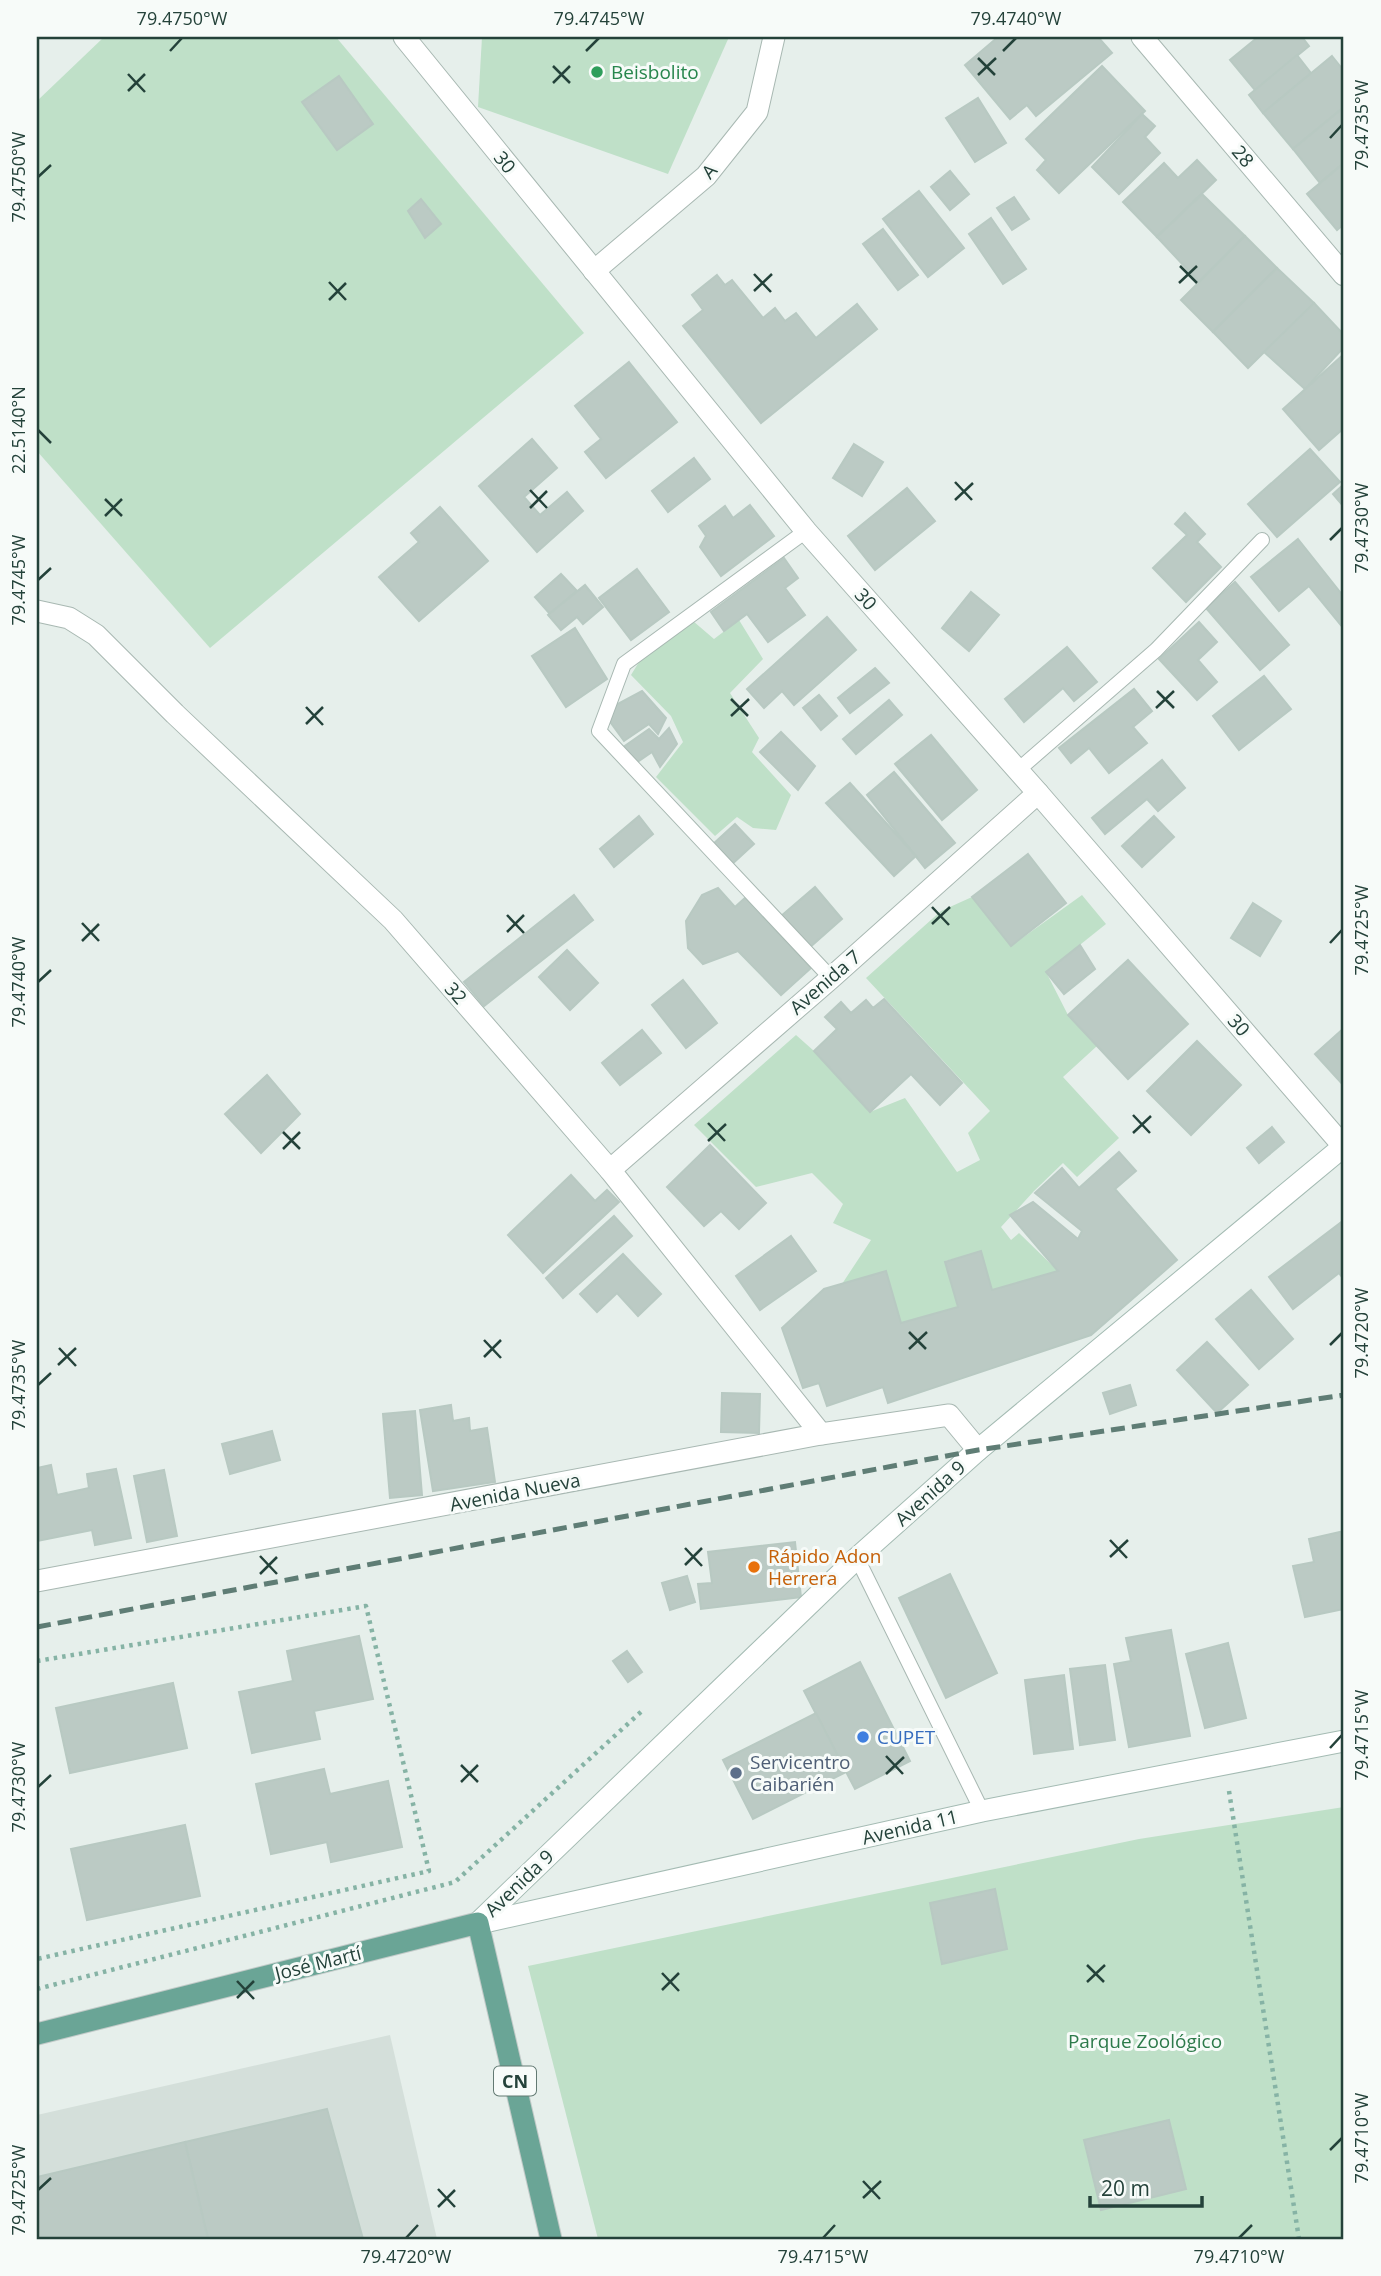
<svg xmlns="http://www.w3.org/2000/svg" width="1381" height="2276" viewBox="0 0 1381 2276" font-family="'Open Sans',sans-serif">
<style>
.built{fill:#d4dfda}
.green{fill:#bfe0c8}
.building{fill:#bbcac4;stroke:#b8c9c2;stroke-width:2}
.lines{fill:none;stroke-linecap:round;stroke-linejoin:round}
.service-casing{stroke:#a8b8b2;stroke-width:16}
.minor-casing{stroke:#a8b8b2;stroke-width:23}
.secondary-casing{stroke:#a4bbb3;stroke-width:23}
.primary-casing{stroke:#c2cac8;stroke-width:23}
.path{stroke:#86b3a5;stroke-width:4.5;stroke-dasharray:3.5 5;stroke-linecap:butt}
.service{stroke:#fff;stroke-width:14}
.minor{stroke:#fff;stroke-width:21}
.secondary{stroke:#fff;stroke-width:21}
.primary{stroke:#6aa596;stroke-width:21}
.rail{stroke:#5f7d75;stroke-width:5;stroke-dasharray:14 7;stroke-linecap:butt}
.ticks{fill:none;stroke:#24423a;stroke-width:2.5}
.leisure-dot{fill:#2e9e5b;stroke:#f7fbf9;stroke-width:2.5}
.food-dot{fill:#e8710a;stroke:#f7fbf9;stroke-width:2.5}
.shop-dot{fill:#3f7fe0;stroke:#f7fbf9;stroke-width:2.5}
.service-dot{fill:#5c6f8a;stroke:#f7fbf9;stroke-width:2.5}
.labels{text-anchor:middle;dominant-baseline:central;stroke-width:6;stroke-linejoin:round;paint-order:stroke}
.shield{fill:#f7fbf9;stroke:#637a73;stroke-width:2}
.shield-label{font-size:18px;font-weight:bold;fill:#24423a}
.leisure-label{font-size:19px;fill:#27864d;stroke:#f7fbf9;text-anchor:start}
.street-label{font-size:19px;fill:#24423a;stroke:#f7fbf9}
.food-label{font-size:19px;fill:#c56008;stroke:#f7fbf9;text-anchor:start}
.shop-label{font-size:19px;fill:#366cbe;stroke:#f7fbf9;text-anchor:start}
.service-label{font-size:19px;fill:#4e5e75;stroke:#f7fbf9;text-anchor:start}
.park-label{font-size:19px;fill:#2d7a4b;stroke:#f7fbf9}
.neatline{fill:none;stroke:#24423a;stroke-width:2.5}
.ticks-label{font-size:18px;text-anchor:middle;fill:#24423a}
</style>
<rect width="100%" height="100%" fill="#e6efeb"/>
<!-- built -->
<polygon class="built" points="390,2035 437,2239 37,2239 37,2115"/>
<!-- green -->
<g class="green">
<polygon points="104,37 336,37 584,333 210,648 37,451 37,101"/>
<polygon points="482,37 729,37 668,174 478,107"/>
<polygon points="739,620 763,659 730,693 759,738 752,752 791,795 776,830 753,828 737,817 715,836 656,777 683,742 671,716 631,675 639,662 693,621 714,639"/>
<polygon points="1082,895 1106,924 1046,972 1068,1015 1097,1046 1063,1077 1119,1138 1077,1177 1063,1163 1034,1191 1001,1227 1011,1240 1019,1233 1058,1271 992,1290 981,1252 945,1261 958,1307 901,1323 886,1271 842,1284 871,1240 833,1223 843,1204 812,1173 756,1187 694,1125 796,1035 814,1051 870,1112 905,1098 957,1172 980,1160 968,1133 990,1111 866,978 941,911 972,897 1011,946"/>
<polygon points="1344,1807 1344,2239 598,2239 528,1966 1139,1839"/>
</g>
<!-- building -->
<g class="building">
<polygon points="998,37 1098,37 1112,53 1036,116 1027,105 1010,119 965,65"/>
<polygon points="1258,37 1302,37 1309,46 1255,90 1230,60"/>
<polygon points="1297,55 1311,73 1263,113 1249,95"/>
<polygon points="1332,56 1344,71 1344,107 1293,149 1263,113"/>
<polygon points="1102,66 1145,111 1059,193 1037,170 1046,160 1026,139"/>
<polygon points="339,76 373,124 337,150 302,102"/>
<polygon points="978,98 1006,143 975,162 946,118"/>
<polygon points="1344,107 1344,163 1320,183 1293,149"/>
<polygon points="1142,114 1155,126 1145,137 1160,153 1119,194 1092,167"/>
<polygon points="1197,160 1216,180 1157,237 1123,202 1164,163 1178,178"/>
<polygon points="1344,163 1344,224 1337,230 1307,194"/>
<polygon points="950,171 969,194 950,210 931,187"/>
<polygon points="919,191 964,248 928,277 883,219"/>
<polygon points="1202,194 1245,236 1199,282 1157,237"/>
<polygon points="1014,197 1029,219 1012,230 997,208"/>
<polygon points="421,199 441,224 425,238 408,211"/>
<polygon points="991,218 1026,269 1003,284 969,234"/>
<polygon points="883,229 918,275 898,290 863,244"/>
<polygon points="1245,236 1277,268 1213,332 1181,300"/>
<polygon points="1277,268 1314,303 1248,368 1213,332"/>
<polygon points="717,275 725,285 732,280 763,318 775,308 785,321 796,313 816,338 857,304 877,329 761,423 683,326 703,310 692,295"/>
<polygon points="1314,303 1344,335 1344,347 1305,389 1264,352"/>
<polygon points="1344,354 1344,428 1319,450 1283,409"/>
<polygon points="629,362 677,422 606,478 585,452 601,439 575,406"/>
<polygon points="532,439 557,468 524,497 540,515 567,492 583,511 537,552 479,486"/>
<polygon points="854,444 883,462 862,496 833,478"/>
<polygon points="1310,449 1340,482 1277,537 1248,504"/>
<polygon points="694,458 710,479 668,512 652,491"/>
<polygon points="1344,484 1344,507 1333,494"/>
<polygon points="907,488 935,521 875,570 848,536"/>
<polygon points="750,505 774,536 721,576 700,547 706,536 699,526 725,506 733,518"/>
<polygon points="440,507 488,561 419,621 379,577 419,542 411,533"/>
<polygon points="1185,513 1205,534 1197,542 1221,567 1186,602 1153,568 1187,535 1175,524"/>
<polygon points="1298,539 1344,597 1344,629 1309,586 1279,611 1251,577"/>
<polygon points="784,558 798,578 785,588 805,615 768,642 747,614 724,631 711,612"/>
<polygon points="637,569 669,612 631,640 599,598"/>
<polygon points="561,574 577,591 550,614 535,597"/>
<polygon points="1235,582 1289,645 1260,670 1206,608"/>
<polygon points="585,585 603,607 583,624 577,617 561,630 548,615"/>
<polygon points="971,592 999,615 969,651 942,628"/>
<polygon points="827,617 856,650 794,705 782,691 764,708 747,689"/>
<polygon points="1199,622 1217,642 1198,660 1217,682 1197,700 1159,659"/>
<polygon points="575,628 607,679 566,707 532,656"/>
<polygon points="1067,647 1097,682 1074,701 1063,688 1024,722 1005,699"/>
<polygon points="875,668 889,683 850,713 838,698"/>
<polygon points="1264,676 1291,709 1239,750 1213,716"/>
<polygon points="1134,689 1152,711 1133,727 1147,743 1109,773 1089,748 1071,763 1059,748"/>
<polygon points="642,691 666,718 658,734 649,724 624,741 608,719 614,706"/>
<polygon points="819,695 837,716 821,730 803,708"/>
<polygon points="889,700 902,715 856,754 843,739"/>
<polygon points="669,728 677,744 660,767 652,752 636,763 622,748 649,729 659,739"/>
<polygon points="781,732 815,766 798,790 760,752"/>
<polygon points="931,735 977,790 942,820 895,764"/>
<polygon points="1162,760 1185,788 1158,811 1147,799 1105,834 1092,818"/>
<polygon points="894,772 955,843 925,868 867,795"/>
<polygon points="850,783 916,856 894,876 826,803"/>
<polygon points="639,816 653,834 614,867 600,849"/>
<polygon points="1154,816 1174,837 1142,867 1122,846"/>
<polygon points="735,824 754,844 731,865 712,845"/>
<polygon points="1028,854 1066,903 1011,946 972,897"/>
<polygon points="815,887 842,919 809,948 781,916"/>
<polygon points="718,888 735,907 745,898 811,968 781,995 738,951 703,964 688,948 686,921 702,895"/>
<polygon points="574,895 593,920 484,1006 464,982"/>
<polygon points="1253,903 1281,921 1260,956 1231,938"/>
<polygon points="1080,945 1095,969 1064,994 1046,972"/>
<polygon points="567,950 598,983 570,1010 539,977"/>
<polygon points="1128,960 1188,1024 1128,1079 1068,1015"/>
<polygon points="683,980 717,1023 686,1048 652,1005"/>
<polygon points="884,999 962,1083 940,1105 911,1074 870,1112 814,1051 837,1029 825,1017 841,1002 851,1013 866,1000 873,1008"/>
<polygon points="1344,1028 1344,1086 1315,1054"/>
<polygon points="642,1030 661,1053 620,1085 602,1063"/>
<polygon points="1197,1041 1241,1085 1191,1135 1147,1091"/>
<polygon points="267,1075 300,1114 261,1153 225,1114"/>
<polygon points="1272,1127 1284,1142 1259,1163 1247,1148"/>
<polygon points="710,1145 766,1203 739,1229 721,1211 704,1226 667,1187"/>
<polygon points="1119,1152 1136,1171 1115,1189 1177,1260 1091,1335 888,1403 883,1387 827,1406 819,1383 803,1388 782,1328 824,1289 886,1271 901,1323 958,1307 945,1262 981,1251 992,1290 1058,1271 1010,1215 1033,1202 1078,1239 1082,1231 1035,1193 1062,1168 1079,1188"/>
<polygon points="571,1175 595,1201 607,1190 619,1202 543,1273 508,1235"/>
<polygon points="614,1216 632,1236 563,1298 546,1278"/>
<polygon points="1344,1220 1344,1280 1339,1273 1293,1309 1269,1277"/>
<polygon points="791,1236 816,1271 760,1310 736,1276"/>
<polygon points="623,1254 661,1294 638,1316 617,1293 597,1312 580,1294"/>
<polygon points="1251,1290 1293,1339 1259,1369 1216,1319"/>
<polygon points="1207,1342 1248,1385 1217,1413 1177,1370"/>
<polygon points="1130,1385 1136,1405 1110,1414 1103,1393"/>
<polygon points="722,1393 760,1394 759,1433 721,1432"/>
<polygon points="451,1405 453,1421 469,1418 470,1431 487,1428 495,1482 433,1491 420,1410"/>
<polygon points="415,1411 422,1495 390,1498 383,1414"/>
<polygon points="272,1431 280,1460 230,1474 222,1444"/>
<polygon points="51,1465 57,1495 89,1488 87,1474 116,1469 131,1538 95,1545 92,1530 37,1541 37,1468"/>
<polygon points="164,1470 177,1536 147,1542 134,1476"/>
<polygon points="1344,1531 1344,1609 1305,1617 1293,1566 1314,1562 1309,1539"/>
<polygon points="795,1542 801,1597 701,1609 698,1584 712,1583 708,1552"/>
<polygon points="950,1574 997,1673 946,1698 899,1598"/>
<polygon points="687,1576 695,1602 670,1610 662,1583"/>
<polygon points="1171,1630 1190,1736 1129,1747 1114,1664 1131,1661 1126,1638"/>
<polygon points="359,1636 373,1699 314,1711 320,1739 252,1753 239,1692 293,1681 287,1651"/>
<polygon points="1228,1643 1246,1718 1205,1728 1186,1654"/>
<polygon points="627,1651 642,1672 628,1682 613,1661"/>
<polygon points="860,1662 910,1761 855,1789 804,1691"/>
<polygon points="1105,1665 1115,1740 1080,1745 1070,1669"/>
<polygon points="1064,1675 1073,1749 1034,1754 1025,1680"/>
<polygon points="173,1683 187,1748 70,1773 56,1708"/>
<polygon points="816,1713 846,1772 753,1819 723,1760"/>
<polygon points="324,1769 330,1794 388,1781 402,1847 331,1862 327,1842 271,1854 256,1784"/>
<polygon points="185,1825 200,1896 87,1920 71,1849"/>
<polygon points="995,1889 1007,1949 942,1964 930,1903"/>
<polygon points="327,2109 363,2239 208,2239 185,2142"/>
<polygon points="1169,2120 1186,2189 1101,2210 1084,2140"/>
<polygon points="185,2142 208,2239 37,2239 37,2177"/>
</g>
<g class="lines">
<defs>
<g id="service">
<polyline points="806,531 624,664 599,731 831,978"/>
<polyline points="1017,771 1156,650 1262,540"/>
<polyline points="857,1558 982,1811"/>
</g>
<g id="minor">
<polyline points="404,37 806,531 1038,793 1344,1147"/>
<polyline points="1142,37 1344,275"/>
<polyline points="594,271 706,176 757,112 774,37"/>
<polyline points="37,611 69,618 96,635 175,714 393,920 610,1170 821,1434"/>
<polyline points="610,1170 831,978 1038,793"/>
<polyline points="37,1581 821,1434 949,1415 978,1450"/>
</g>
<g id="secondary">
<polyline points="478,1923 857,1558 978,1450 1344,1146"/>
<polyline points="480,1923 982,1811 1344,1741"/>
</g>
<polyline id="primary" points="37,2034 478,1923 551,2239"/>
</defs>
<!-- service casing -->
<use href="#service" class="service-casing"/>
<!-- minor casing -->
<use href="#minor" class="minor-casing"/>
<!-- secondary casing -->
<use href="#secondary" class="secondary-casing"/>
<!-- primary casing -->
<use href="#primary" class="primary-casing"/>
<!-- path -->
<g class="path">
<polyline points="37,1661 366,1606 429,1871 37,1959"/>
<polyline points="1229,1791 1299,2239"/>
<polyline points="37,1989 455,1882 643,1710"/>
</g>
<!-- service -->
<use href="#service" class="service"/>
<!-- minor -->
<use href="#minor" class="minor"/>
<!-- secondary -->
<use href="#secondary" class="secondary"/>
<!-- primary -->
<use href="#primary" class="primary"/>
<!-- rail -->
<polyline class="rail" points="37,1627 978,1450 1344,1395"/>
</g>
<!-- ticks -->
<path class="ticks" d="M170 51 182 38M586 51 599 38M1003 51 1016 38M978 58 995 75M553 66 570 83M128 74 145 92M978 75 996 58M553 83 570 66M128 91 145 74M1330 138 1342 125M38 177 51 165M1180 266 1197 283M754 274 771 292M329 282 346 300M1179 283 1197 266M754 291 772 274M329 300 346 283M38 430 51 443M955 482 972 500M530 490 547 508M105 499 122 516M955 500 973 483M530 508 547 491M105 516 122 499M1330 540 1342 528M38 580 51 568M1157 691 1174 708M731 699 748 716M306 707 323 725M1156 708 1174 691M731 716 749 699M306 724 323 707M932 907 949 925M507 915 524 933M82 923 99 941M932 924 950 907M507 932 524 915M82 941 99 924M1330 943 1342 930M38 982 51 970M1133 1115 1150 1133M708 1123 725 1141M283 1132 300 1149M1133 1133 1151 1116M708 1141 726 1124M283 1149 300 1132M909 1332 926 1349M484 1340 501 1358M1330 1345 1342 1333M59 1348 76 1366M909 1349 927 1332M484 1357 501 1340M58 1365 76 1348M38 1385 51 1373M1110 1540 1127 1558M685 1548 702 1566M260 1556 277 1574M1110 1557 1128 1540M685 1565 702 1548M260 1574 277 1557M1330 1748 1342 1735M886 1756 903 1774M461 1765 478 1782M886 1774 904 1757M461 1782 478 1765M38 1787 51 1775M1087 1965 1104 1982M662 1973 679 1991M237 1981 254 1999M1087 1982 1105 1965M662 1990 679 1973M237 1998 254 1981M1330 2150 1342 2138M863 2181 880 2199M438 2189 455 2207M38 2190 51 2178M863 2198 881 2181M438 2207 455 2190M406 2238 418 2225M823 2238 835 2225M1239 2238 1252 2225"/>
<!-- markers -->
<circle class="leisure-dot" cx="597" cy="72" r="7"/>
<circle class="food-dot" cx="754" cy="1567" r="7"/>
<circle class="shop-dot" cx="863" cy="1737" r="7"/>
<circle class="service-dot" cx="736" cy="1773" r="7"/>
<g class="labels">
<!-- shield labels -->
<rect class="shield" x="494" y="2066.5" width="42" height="29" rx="5"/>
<g class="shield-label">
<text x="515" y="2081">CN</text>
</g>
<!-- leisure labels -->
<g class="leisure-label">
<text x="611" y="72">Beisbolito</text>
</g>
<!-- street labels -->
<g class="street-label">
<text transform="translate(1243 156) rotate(50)">28</text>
<text transform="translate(505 162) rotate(51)">30</text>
<text transform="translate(709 171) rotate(-48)">A</text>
<text transform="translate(866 599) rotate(49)">30</text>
<text transform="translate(825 982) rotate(-41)">Avenida 7</text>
<text transform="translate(456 993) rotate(49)">32</text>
<text transform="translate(1239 1025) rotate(49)">30</text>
<text transform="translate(515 1492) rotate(-11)">Avenida Nueva</text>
<text transform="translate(930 1493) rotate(-42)">Avenida 9</text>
<text transform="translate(910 1827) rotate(-13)">Avenida 11</text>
<text transform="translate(519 1883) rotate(-44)">Avenida 9</text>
<text transform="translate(318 1963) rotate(-14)">José Martí</text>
</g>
<!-- food labels -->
<g class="food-label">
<text x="768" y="1556">Rápido Adon<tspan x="768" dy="22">Herrera</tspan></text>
</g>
<!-- shop labels -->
<g class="shop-label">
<text x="877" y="1737">CUPET</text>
</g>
<!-- service labels -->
<g class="service-label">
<text x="750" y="1762">Servicentro<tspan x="750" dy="22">Caibarién</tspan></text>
</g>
<!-- park labels -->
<g class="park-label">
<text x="1145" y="2041">Parque Zoológico</text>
</g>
</g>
<!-- border -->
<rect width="1381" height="2276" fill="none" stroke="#f7fbf9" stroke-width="77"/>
<!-- scale -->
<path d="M1090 2196v10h112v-10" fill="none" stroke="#24423a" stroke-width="3.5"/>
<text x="1101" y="2196" font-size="21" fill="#24423a" stroke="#f7fbf9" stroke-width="5" paint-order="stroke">20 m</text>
<rect x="38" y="38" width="1304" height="2200" class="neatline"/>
<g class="ticks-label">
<text x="182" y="25">79.4750°W</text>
<text x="599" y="25">79.4745°W</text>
<text x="1016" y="25">79.4740°W</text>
<text transform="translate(1362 125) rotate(-90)" y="6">79.4735°W</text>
<text transform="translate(19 177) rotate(-90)" y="6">79.4750°W</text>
<text transform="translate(19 430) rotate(-90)" y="6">22.5140°N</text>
<text transform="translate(1362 528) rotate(-90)" y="6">79.4730°W</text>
<text transform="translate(19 580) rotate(-90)" y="6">79.4745°W</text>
<text transform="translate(1362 930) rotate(-90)" y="6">79.4725°W</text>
<text transform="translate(19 982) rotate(-90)" y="6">79.4740°W</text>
<text transform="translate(1362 1333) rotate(-90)" y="6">79.4720°W</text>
<text transform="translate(19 1385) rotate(-90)" y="6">79.4735°W</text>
<text transform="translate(1362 1735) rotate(-90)" y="6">79.4715°W</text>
<text transform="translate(19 1787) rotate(-90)" y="6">79.4730°W</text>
<text transform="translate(1362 2138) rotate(-90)" y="6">79.4710°W</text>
<text transform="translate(19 2190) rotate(-90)" y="6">79.4725°W</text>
<text x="406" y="2263">79.4720°W</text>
<text x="823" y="2263">79.4715°W</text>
<text x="1239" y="2263">79.4710°W</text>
</g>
</svg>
